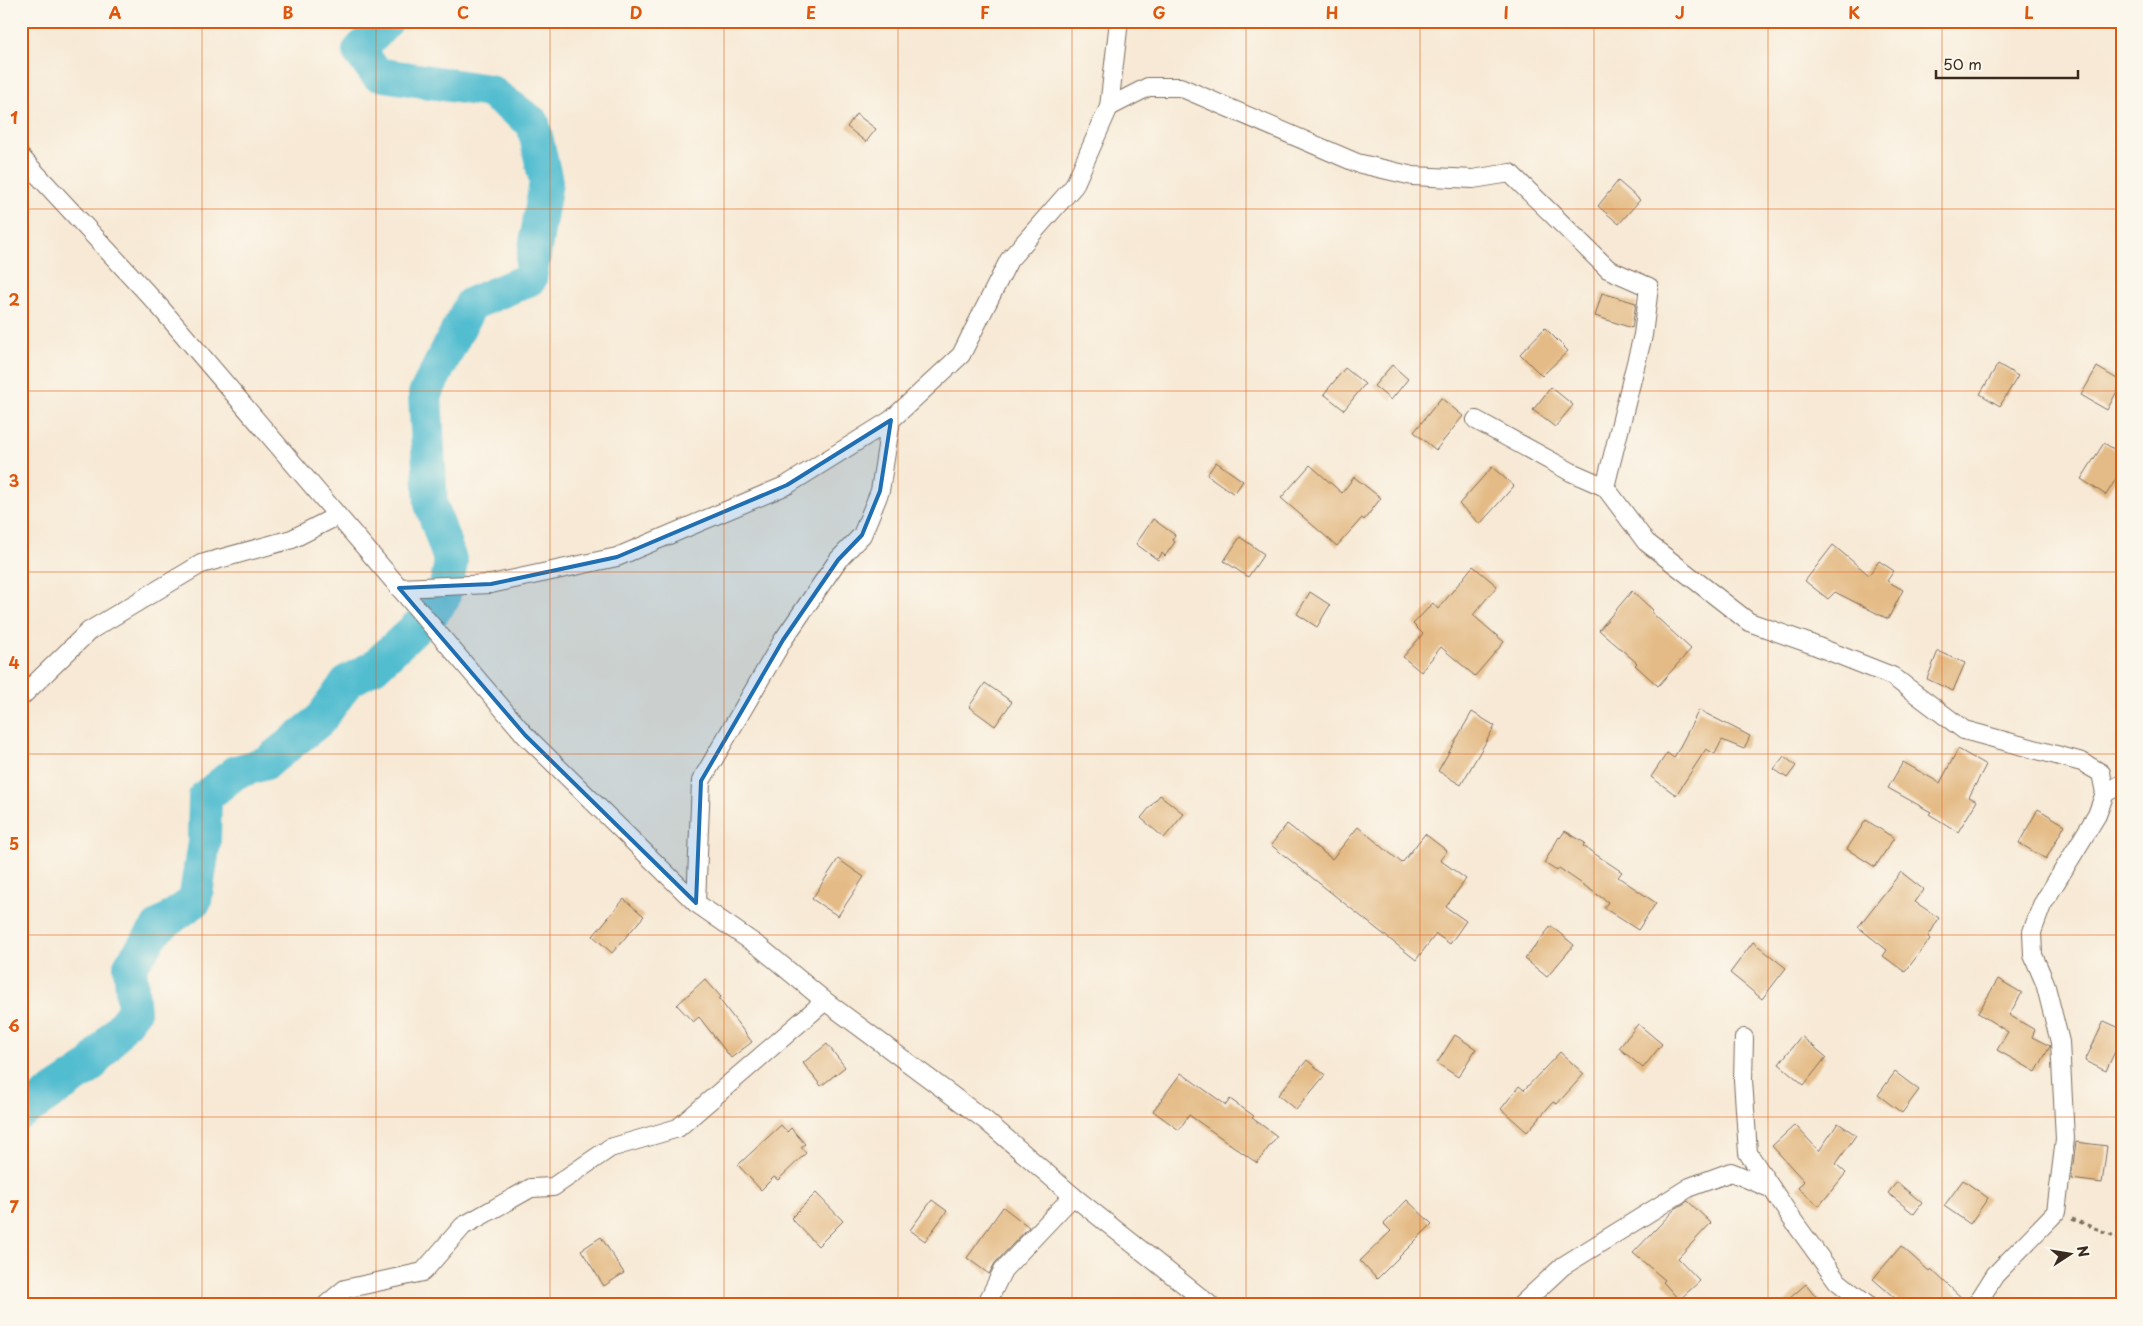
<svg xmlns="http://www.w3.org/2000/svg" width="2143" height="1326" viewBox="0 0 2143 1326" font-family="'Playpen Sans',sans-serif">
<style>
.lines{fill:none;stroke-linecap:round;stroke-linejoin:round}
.river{stroke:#53bdd0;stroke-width:34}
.building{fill:#e4bb86}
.street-casing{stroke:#7d6d5e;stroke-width:20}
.path{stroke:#7d6d5e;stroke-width:3;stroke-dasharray:4 4;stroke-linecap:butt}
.street{stroke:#fff;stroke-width:18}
.marked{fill:#1f6fb2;fill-opacity:0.2;stroke:#1f6fb2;stroke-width:4;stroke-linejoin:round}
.grid{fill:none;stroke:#df570d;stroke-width:1;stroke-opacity:0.55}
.neatline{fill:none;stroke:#df570d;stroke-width:2}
.grid-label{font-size:16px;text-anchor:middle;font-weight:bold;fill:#df570d}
</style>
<rect width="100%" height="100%" fill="#fbf7ec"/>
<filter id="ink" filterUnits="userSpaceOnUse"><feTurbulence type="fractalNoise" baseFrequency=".02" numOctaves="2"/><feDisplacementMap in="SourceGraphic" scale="10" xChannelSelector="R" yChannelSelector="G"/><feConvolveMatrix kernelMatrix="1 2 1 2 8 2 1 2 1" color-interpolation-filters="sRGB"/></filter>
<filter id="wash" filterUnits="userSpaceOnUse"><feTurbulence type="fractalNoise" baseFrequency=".0096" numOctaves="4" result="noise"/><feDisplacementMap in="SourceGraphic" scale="20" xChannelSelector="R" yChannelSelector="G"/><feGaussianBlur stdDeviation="1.12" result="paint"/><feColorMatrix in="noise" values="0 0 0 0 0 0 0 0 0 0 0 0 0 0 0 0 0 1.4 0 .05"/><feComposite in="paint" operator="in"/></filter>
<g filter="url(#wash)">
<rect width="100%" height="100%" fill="#f7e9d5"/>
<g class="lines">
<!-- river -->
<g class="river">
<polyline points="387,21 359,51 377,74 489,91 533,123 546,182 530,279 471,304 425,394 431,504 451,563 443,599 433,612"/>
<polyline points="21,1113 89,1068 134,1011 130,966 158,927 195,901 204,842 205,797 236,772 266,763 319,721 348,681 374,667 419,625"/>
</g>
</g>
<g id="blocks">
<!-- building -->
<g class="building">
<polygon points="856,114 876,129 866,142 847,127"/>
<polygon points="1618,181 1640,200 1619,224 1598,206"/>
<polygon points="1602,293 1636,303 1632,328 1595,316"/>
<polygon points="1545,328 1568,351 1542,376 1520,354"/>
<polygon points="1998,364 2018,376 2000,406 1980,394"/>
<polygon points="1392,365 1408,379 1391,400 1374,386"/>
<polygon points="2097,367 2122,382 2107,410 2081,395"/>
<polygon points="1345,368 1365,384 1344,410 1324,394"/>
<polygon points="1551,387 1573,405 1555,427 1533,410"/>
<polygon points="1441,398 1463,416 1436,450 1414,432"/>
<polygon points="2104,443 2122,454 2122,469 2106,495 2081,479"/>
<polygon points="1216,462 1243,481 1234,494 1207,475"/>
<polygon points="1310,465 1342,493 1354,477 1381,498 1364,520 1362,518 1337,546 1281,498"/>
<polygon points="1492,467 1514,486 1480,524 1459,504"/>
<polygon points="1153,519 1175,535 1172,540 1175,542 1165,556 1162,553 1158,560 1136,544"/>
<polygon points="1240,537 1264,554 1248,577 1224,561"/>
<polygon points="1833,545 1869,575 1879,561 1894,571 1887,581 1903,590 1888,619 1835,592 1828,599 1805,581"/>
<polygon points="1473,566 1497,586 1473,615 1504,642 1475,676 1441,647 1421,672 1403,657 1423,634 1413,624 1433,603 1438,609"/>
<polygon points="1632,591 1653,610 1651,612 1691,649 1658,686 1635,665 1637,663 1599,630"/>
<polygon points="1310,592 1330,605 1317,627 1297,614"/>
<polygon points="1938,651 1965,663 1953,691 1927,679"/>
<polygon points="985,683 1012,702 995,726 969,707"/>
<polygon points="1699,710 1750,736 1744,749 1722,740 1715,754 1706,749 1676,795 1651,777 1667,753 1674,758"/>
<polygon points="1472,712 1495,726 1461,785 1438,771"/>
<polygon points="1958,749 1986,765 1969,797 1977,801 1958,832 1929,814 1931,812 1888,788 1903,762 1940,783"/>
<polygon points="1784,756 1796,766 1787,778 1774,769"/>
<polygon points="1160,795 1184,814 1164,838 1141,818"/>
<polygon points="2038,809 2065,825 2046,859 2019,843"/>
<polygon points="1866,820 1894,838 1875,867 1847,849"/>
<polygon points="1287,824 1332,859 1358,827 1402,863 1425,834 1447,851 1440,860 1466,879 1446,907 1466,921 1450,944 1436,934 1416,960 1271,845"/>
<polygon points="1565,831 1585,843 1583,846 1622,872 1618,877 1656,903 1638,930 1604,908 1608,902 1559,868 1557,871 1544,863 1559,837 1560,838"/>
<polygon points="838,859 864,877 838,916 812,899"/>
<polygon points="1901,872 1924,890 1915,902 1939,918 1928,937 1930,939 1905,972 1883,956 1887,950 1858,927"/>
<polygon points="624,899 644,916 612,953 593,936"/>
<polygon points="1551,926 1574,945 1547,977 1525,959"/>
<polygon points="1753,942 1786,968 1762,999 1730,973"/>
<polygon points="705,979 721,997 719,999 752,1042 731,1058 699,1017 693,1022 677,1005"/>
<polygon points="1998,979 2022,993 2009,1015 2035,1030 2032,1037 2050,1046 2036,1072 1997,1050 2008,1032 1978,1013"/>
<polygon points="2104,1021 2122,1029 2122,1036 2106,1071 2085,1061"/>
<polygon points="1638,1024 1662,1044 1643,1068 1619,1048"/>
<polygon points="1455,1035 1476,1049 1458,1077 1437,1063"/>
<polygon points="1801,1036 1826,1057 1804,1085 1779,1064"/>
<polygon points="827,1044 845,1067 821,1086 803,1063"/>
<polygon points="1560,1052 1584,1074 1557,1104 1553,1102 1527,1132 1501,1109 1519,1086 1524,1090"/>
<polygon points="1307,1060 1325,1075 1296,1110 1278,1095"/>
<polygon points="1895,1072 1919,1090 1902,1113 1878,1095"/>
<polygon points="1181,1073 1226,1105 1230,1099 1254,1116 1252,1118 1277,1136 1257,1163 1189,1115 1179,1130 1153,1111"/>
<polygon points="1838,1123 1856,1135 1836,1164 1846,1173 1819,1206 1798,1188 1804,1181 1772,1146 1795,1125 1819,1151"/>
<polygon points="781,1125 787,1132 791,1128 805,1144 801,1147 806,1153 778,1180 774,1177 761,1190 738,1165"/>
<polygon points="2076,1142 2107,1146 2102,1183 2071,1179"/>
<polygon points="1963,1180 1988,1198 1970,1224 1944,1206"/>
<polygon points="1897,1182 1922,1203 1914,1214 1888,1193"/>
<polygon points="816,1193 843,1221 818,1246 791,1218"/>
<polygon points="932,1200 947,1211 925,1241 910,1230"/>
<polygon points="1407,1200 1432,1224 1377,1279 1360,1261 1391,1231 1384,1224"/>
<polygon points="1688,1201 1711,1223 1678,1258 1700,1281 1679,1300 1663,1282 1665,1280 1633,1253 1675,1209"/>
<polygon points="1003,1207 1029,1227 995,1263 989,1274 967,1258"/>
<polygon points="601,1237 624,1273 604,1286 581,1250"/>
<polygon points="1901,1246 1929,1271 1931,1269 1966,1302 1965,1305 1903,1305 1873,1279"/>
<polygon points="1806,1284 1823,1305 1782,1305"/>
</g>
</g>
</g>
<g filter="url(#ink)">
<use href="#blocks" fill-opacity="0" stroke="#7d6d5e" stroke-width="1"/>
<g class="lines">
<defs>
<g id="street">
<polyline points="1109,107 1148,87 1180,87 1357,163 1413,176 1473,179 1510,173 1608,269 1649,287 1643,335 1605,487"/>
<polyline points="21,157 159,306 525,735 696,903 761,948 825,1001 985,1120 1073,1196 1210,1305"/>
<polyline points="1476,420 1571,472 1605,487 1646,542 1749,622 1811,644 1892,676 1964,730 2082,762 2101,773 2105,793 2097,815 2042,905 2032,932 2033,955 2045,983 2060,1042 2065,1139 2056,1212 1995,1275 1976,1305"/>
<polyline points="399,588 491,584 617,557 787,485 891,420"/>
<polyline points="21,697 89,631 201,564 292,539 337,516"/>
<polyline points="2105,793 2122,784"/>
<polyline points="696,903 701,781 783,640 838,560 862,535 880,491 891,420 961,355 1009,260 1074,186 1109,107 1119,21"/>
<polyline points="1744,1038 1743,1080 1748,1153 1792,1219 1837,1281 1867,1305"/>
<polyline points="326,1305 345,1289 423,1272 463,1226 531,1188 553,1187 610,1148 678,1128 825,1001"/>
<polyline points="986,1305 1003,1270 1073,1196"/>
<polyline points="1521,1305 1563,1266 1690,1187 1731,1172 1772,1189"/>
</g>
</defs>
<!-- street casing -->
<use href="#street" class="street-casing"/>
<!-- path -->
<polyline class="path" points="2072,1219 2122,1239"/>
<!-- street -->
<use href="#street" class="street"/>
</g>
</g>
<!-- marked area -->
<path class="marked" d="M891 420 880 491 862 535 838 560 783 640 701 781 696 903 525 735 399 588 491 584 617 557 787 485Z"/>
<!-- grid -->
<path class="grid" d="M202 21V1305M376 21V1305M550 21V1305M724 21V1305M898 21V1305M1072 21V1305M1246 21V1305M1420 21V1305M1594 21V1305M1768 21V1305M1942 21V1305M21 209H2122M21 391H2122M21 572H2122M21 754H2122M21 935H2122M21 1117H2122"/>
<!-- margin -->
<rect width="2143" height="1326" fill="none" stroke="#fbf7ec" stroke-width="55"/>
<!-- north arrow -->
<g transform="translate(2070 1254) rotate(78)" stroke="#fbf7ec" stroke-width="4" paint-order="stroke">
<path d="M0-4L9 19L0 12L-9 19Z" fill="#3b2a1e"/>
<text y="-8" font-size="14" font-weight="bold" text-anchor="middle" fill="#3b2a1e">N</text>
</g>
<!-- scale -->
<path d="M1936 70v8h142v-8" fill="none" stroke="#3b2a1e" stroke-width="2.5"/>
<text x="1943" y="70" font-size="15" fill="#3b2a1e" stroke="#fbf7ec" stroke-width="4" paint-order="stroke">50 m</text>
<rect x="28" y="28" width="2088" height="1270" class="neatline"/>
<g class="grid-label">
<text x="115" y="19">A</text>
<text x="288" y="19">B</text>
<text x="463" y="19">C</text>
<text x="636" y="19">D</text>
<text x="811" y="19">E</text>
<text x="985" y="19">F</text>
<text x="1159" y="19">G</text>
<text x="1332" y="19">H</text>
<text x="1506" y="19">I</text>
<text x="1680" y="19">J</text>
<text x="1854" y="19">K</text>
<text x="2029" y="19">L</text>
<text x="14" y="124">1</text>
<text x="14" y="306">2</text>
<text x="14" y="487">3</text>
<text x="14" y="669">4</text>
<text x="14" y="850">5</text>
<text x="14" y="1032">6</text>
<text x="14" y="1213">7</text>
</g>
</svg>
